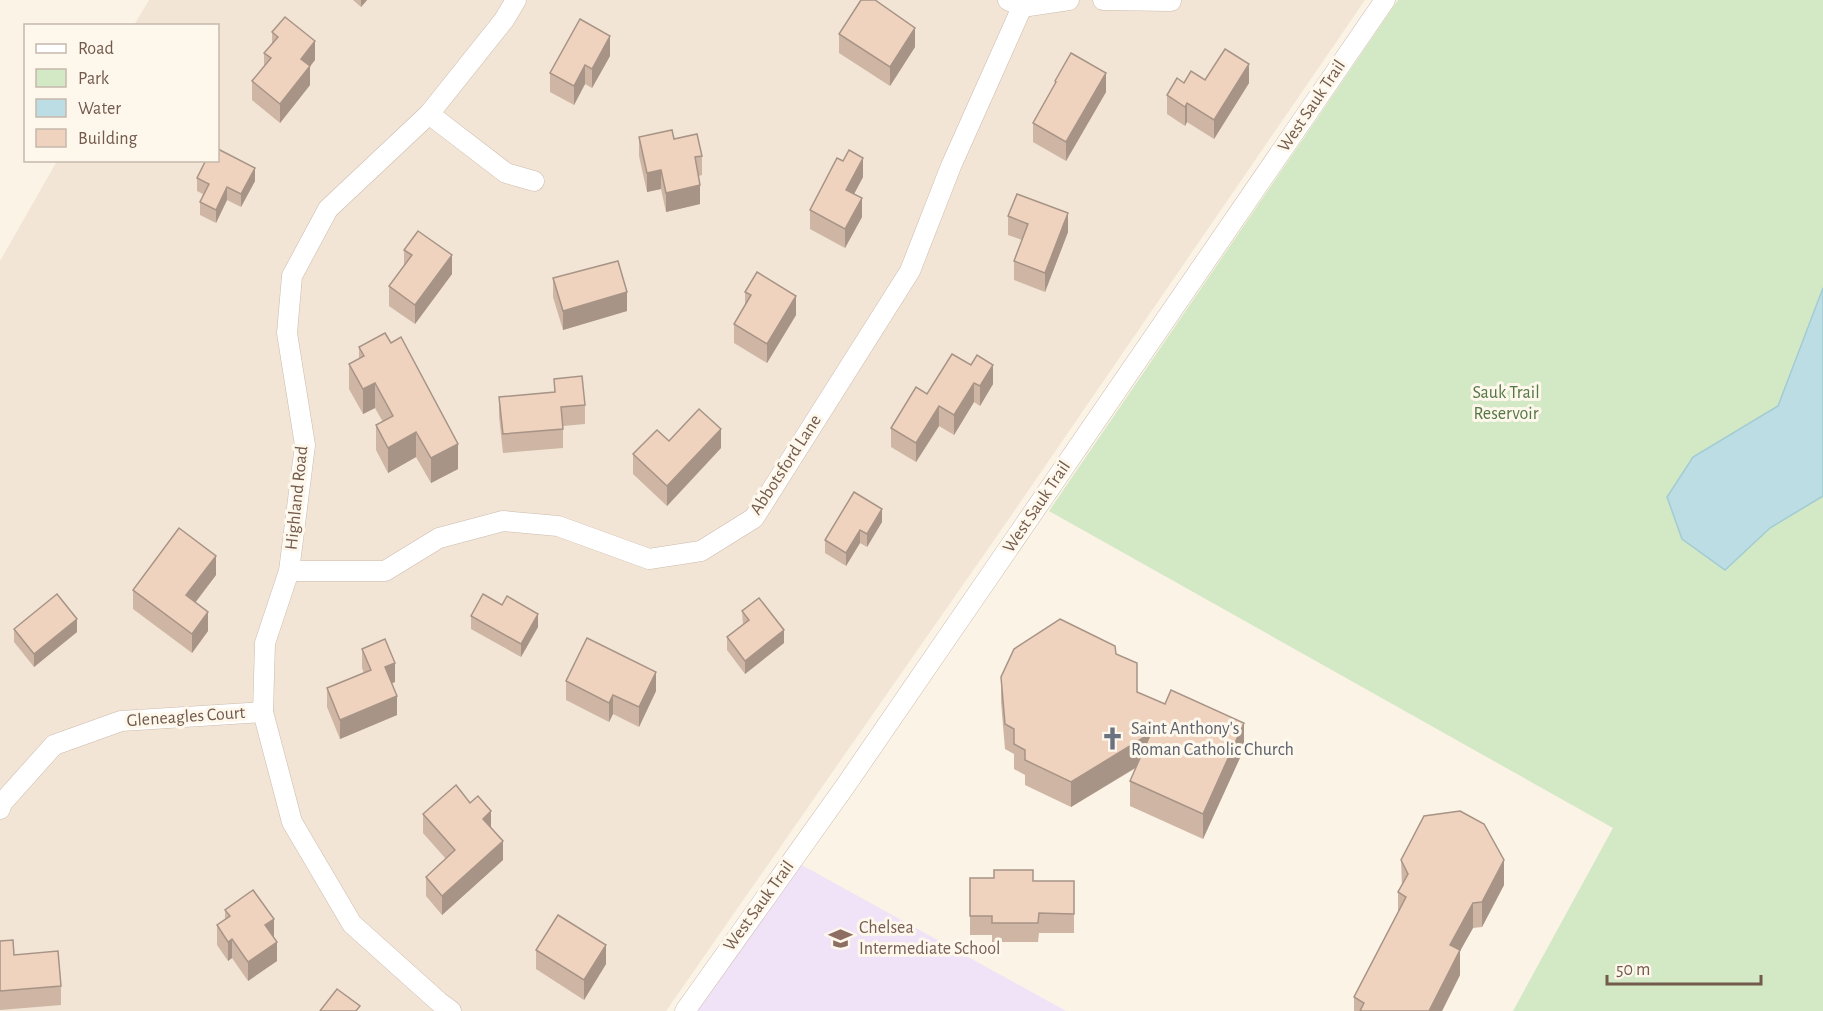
<svg xmlns="http://www.w3.org/2000/svg" width="1823" height="1011" viewBox="0 0 1823 1011" font-family="'Alegreya Sans',sans-serif">
<style>
.residential{fill:#f2e5d5}
.education{fill:#f0e3f7}
.green{fill:#d3e8c5}
.water{fill:#bcdde3;stroke:#a2ccd4;stroke-width:1.5}
.lines{fill:none;stroke-linecap:round;stroke-linejoin:round}
.minor-casing{stroke:#ccbbad;stroke-width:21}
.minor{stroke:#fff;stroke-width:20}
.wall{fill:#ceb5a4}
.shaded-wall{fill:#a79486}
.building{fill:#efd3bf;stroke:#a79486;stroke-width:1.5}
.labels{text-anchor:middle;dominant-baseline:central;stroke-width:6;stroke-linejoin:round;paint-order:stroke}
.street-label{font-size:18px;fill:#725a4c;stroke:#fef7ec}
.park-label{font-size:18px;fill:#547845;stroke:#fef7ec}
.worship-label{font-size:18px;fill:#5b616d;stroke:#fef7ec;text-anchor:start}
.education-label{font-size:18px;fill:#785e54;stroke:#fef7ec;text-anchor:start}
</style>
<rect width="100%" height="100%" fill="#fbf3e6"/>
<!-- residential -->
<polygon class="residential" points="149,0 1365,0 1006,523 666,1011 0,1011 0,261 57,161 218,160 218,26 134,25"/>
<!-- education -->
<polygon class="education" points="800,864 1066,1011 697,1011"/>
<!-- green -->
<polygon class="green" points="1398,0 1823,0 1823,1011 1513,1011 1613,828 1049,511"/>
<!-- water -->
<polygon class="water" points="1823,288 1823,496 1770,528 1725,570 1682,539 1667,497 1693,457 1778,406"/>
<g class="lines">
<defs>
<g id="minor">
<polyline points="1008,0 1022,7 1069,0"/>
<polyline points="1103,0 1171,1"/>
<polyline points="429,114 506,173 534,181"/>
<polyline points="289,571 385,571 439,538 503,521 558,526 649,559 701,551 754,518 910,271 951,166 1022,7"/>
<polyline points="0,809 2,803 54,745 121,721 263,712"/>
<polyline points="451,1011 439,1002 352,924 292,822 263,712 265,643 289,571 305,445 287,333 292,276 328,209 429,114 504,20 516,0"/>
<polyline points="685,1011 846,785 1385,0"/>
</g>
</defs>
<!-- minor casing -->
<use href="#minor" class="minor-casing"/>
<!-- minor -->
<use href="#minor" class="minor"/>
</g>
<!-- wall -->
<g class="wall">
<polygon points="353,0 367,0 361,7"/>
<polygon points="272,32 315,60 310,66 310,85 280,123 252,100 252,81 264,66 264,53 272,43"/>
<polygon points="839,34 915,47 890,86 839,53"/>
<polygon points="610,56 592,88 585,84 574,105 550,92 550,73"/>
<polygon points="1205,80 1249,83 1214,139 1187,122 1185,126 1167,114 1167,95 1184,83"/>
<polygon points="1055,81 1106,92 1066,161 1033,142 1033,123 1055,85"/>
<polygon points="639,137 702,156 702,175 699,176 700,204 666,212 661,189 647,192 639,156"/>
<polygon points="863,177 854,194 862,217 845,248 810,229 810,210"/>
<polygon points="197,178 255,181 241,207 227,200 216,223 200,215 200,202 203,194 197,191"/>
<polygon points="1008,216 1068,232 1045,292 1014,280 1014,261 1022,240 1008,235"/>
<polygon points="404,250 452,274 415,324 389,306 389,286 404,266"/>
<polygon points="553,278 627,311 563,330 553,297"/>
<polygon points="745,292 796,315 767,363 734,343 734,324 745,305"/>
<polygon points="359,347 458,469 431,483 416,457 388,473 376,450 376,425 383,422 375,408 363,414 349,389 349,364 359,359"/>
<polygon points="971,365 993,384 980,406 974,402 954,435 939,426 916,462 891,447 891,428 927,394"/>
<polygon points="554,379 585,405 585,424 563,426 563,448 503,453 499,416 499,397 554,392"/>
<polygon points="669,441 721,448 667,506 633,474 633,454"/>
<polygon points="882,522 867,547 860,543 846,566 825,553 825,540"/>
<polygon points="216,575 195,602 208,631 192,653 133,609 133,590"/>
<polygon points="742,611 784,643 745,674 727,650 727,637 743,625"/>
<polygon points="471,616 538,627 521,657 471,629"/>
<polygon points="14,629 77,632 34,667 14,642"/>
<polygon points="362,649 395,682 392,683 397,715 340,739 327,707 327,688 364,673 362,668"/>
<polygon points="1116,654 1137,692 1244,749 1203,839 1130,806 1130,781 1136,768 1071,807 1025,785 1025,775 1014,769 1014,754 1005,749 1001,702 1001,677"/>
<polygon points="566,681 656,691 639,727 613,714 609,722 566,700"/>
<polygon points="423,814 491,828 503,860 442,915 426,896 426,877 446,859 423,833"/>
<polygon points="1401,860 1504,885 1482,927 1473,928 1460,951 1460,975 1442,1011 1354,1011 1354,997 1398,912 1398,892 1402,886"/>
<polygon points="970,878 1033,881 1074,881 1074,933 1039,933 1038,942 992,942 992,935 970,935"/>
<polygon points="225,910 274,937 277,961 248,981 232,958 228,961 217,945 217,925 225,920"/>
<polygon points="0,941 14,955 61,986 61,1005 0,1010"/>
<polygon points="536,950 606,964 584,1000 536,969"/>
</g>
<!-- shaded-wall -->
<g class="shaded-wall">
<polygon points="361,0 367,0 361,7"/>
<polygon points="915,28 915,47 890,86 890,67"/>
<polygon points="610,36 610,56 592,88 592,69"/>
<polygon points="315,41 315,60 301,78 301,59"/>
<polygon points="1249,64 1249,83 1214,139 1214,120"/>
<polygon points="585,65 585,84 574,105 574,86"/>
<polygon points="310,66 310,85 280,123 280,104"/>
<polygon points="1106,73 1106,92 1066,161 1066,142"/>
<polygon points="1187,103 1187,122 1185,126 1185,107"/>
<polygon points="863,158 863,177 846,209 846,190"/>
<polygon points="255,168 255,181 241,207 241,194"/>
<polygon points="661,170 661,189 647,192 647,173"/>
<polygon points="700,185 700,204 666,212 666,193"/>
<polygon points="227,187 227,200 216,223 216,210"/>
<polygon points="862,198 862,217 845,248 845,229"/>
<polygon points="1068,213 1068,232 1045,292 1045,273"/>
<polygon points="452,255 452,274 415,324 415,305"/>
<polygon points="627,292 627,311 563,330 563,311"/>
<polygon points="796,296 796,315 767,363 767,344"/>
<polygon points="993,365 993,384 980,406 980,386"/>
<polygon points="375,383 375,408 363,414 363,389"/>
<polygon points="974,383 974,402 954,435 954,415"/>
<polygon points="939,406 939,426 916,462 916,443"/>
<polygon points="721,429 721,448 667,506 667,486"/>
<polygon points="416,432 416,457 388,473 388,448"/>
<polygon points="458,444 458,469 431,483 431,458"/>
<polygon points="882,509 882,522 867,547 867,534"/>
<polygon points="860,530 860,543 846,566 846,553"/>
<polygon points="216,556 216,575 186,615 186,595"/>
<polygon points="208,612 208,631 192,653 192,634"/>
<polygon points="538,614 538,627 521,657 521,644"/>
<polygon points="77,619 77,632 34,667 34,654"/>
<polygon points="784,630 784,643 745,674 745,661"/>
<polygon points="395,663 395,682 385,686 385,667"/>
<polygon points="656,672 656,691 639,727 639,707"/>
<polygon points="613,695 613,714 609,722 609,703"/>
<polygon points="397,696 397,715 340,739 340,720"/>
<polygon points="1244,723 1244,749 1203,839 1203,814"/>
<polygon points="1151,733 1151,758 1071,807 1071,782"/>
<polygon points="491,811 491,830 483,819"/>
<polygon points="503,841 503,860 442,915 442,896"/>
<polygon points="1504,860 1504,885 1482,927 1482,902"/>
<polygon points="1473,903 1473,928 1460,951 1460,975 1442,1011 1429,1011 1450,945"/>
<polygon points="274,919 274,938 265,925"/>
<polygon points="232,939 232,958 228,961 228,942"/>
<polygon points="277,942 277,961 248,981 248,962"/>
<polygon points="606,945 606,964 584,1000 584,980"/>
</g>
<!-- building -->
<g class="building">
<polygon points="861,0 875,0 915,28 890,67 839,34"/>
<polygon points="285,17 315,41 301,59 310,66 280,104 252,81 271,58 264,53 278,37 272,32"/>
<polygon points="580,19 610,36 592,69 585,65 574,86 550,73"/>
<polygon points="1225,49 1249,64 1214,120 1187,103 1185,107 1167,95 1177,78 1184,83 1191,71 1205,80"/>
<polygon points="1071,53 1106,73 1066,142 1033,123 1056,82 1055,81"/>
<polygon points="672,130 674,139 697,134 702,156 695,157 700,185 666,193 661,170 647,173 639,137"/>
<polygon points="218,149 255,168 241,194 227,187 216,210 200,202 209,184 197,178 206,160 218,160"/>
<polygon points="849,150 863,158 846,190 862,198 845,229 810,210 837,158 843,161"/>
<polygon points="1017,194 1068,213 1045,273 1014,261 1028,224 1008,216"/>
<polygon points="418,231 452,255 415,305 389,286 412,255 404,250"/>
<polygon points="618,261 627,292 563,311 553,278"/>
<polygon points="757,272 796,296 767,344 734,324 751,295 745,292"/>
<polygon points="385,333 391,343 401,337 458,444 431,458 416,432 388,448 376,425 393,416 375,383 363,389 349,364 364,356 359,347"/>
<polygon points="952,354 971,365 977,355 993,365 980,386 974,383 954,415 939,406 916,443 891,428 916,387 927,394"/>
<polygon points="582,376 585,405 561,407 563,429 503,434 499,397 555,392 554,379"/>
<polygon points="699,409 721,429 667,486 633,454 657,430 669,441"/>
<polygon points="854,492 882,509 867,534 860,530 846,553 825,540"/>
<polygon points="179,528 216,556 186,595 208,612 192,634 133,590"/>
<polygon points="57,594 77,619 34,654 14,629"/>
<polygon points="483,594 502,605 507,596 538,614 521,644 471,616"/>
<polygon points="759,598 784,630 745,661 727,637 749,620 742,611"/>
<polygon points="1060,619 1115,646 1116,654 1137,663 1137,692 1165,704 1171,690 1244,723 1203,814 1130,781 1151,733 1071,782 1025,760 1025,750 1014,744 1014,729 1005,724 1001,677 1014,649"/>
<polygon points="587,638 656,672 639,707 613,695 609,703 566,681"/>
<polygon points="385,639 395,663 385,667 397,696 340,720 327,688 371,670 362,649"/>
<polygon points="456,785 470,803 478,796 491,811 483,819 503,841 442,896 426,877 455,850 423,814"/>
<polygon points="1460,811 1484,824 1504,860 1482,902 1473,903 1450,945 1460,950 1429,1011 1360,1011 1364,1003 1354,997 1406,897 1398,892 1408,874 1401,860 1424,816"/>
<polygon points="994,870 1033,870 1033,881 1074,881 1074,914 1039,913 1038,923 992,923 992,916 970,916 970,878 994,878"/>
<polygon points="253,890 274,919 265,925 277,942 248,962 232,939 228,942 217,925 230,916 225,910"/>
<polygon points="558,915 606,945 584,980 536,950"/>
<polygon points="13,940 14,955 58,951 61,986 0,991 0,941"/>
<polygon points="337,989 360,1006 356,1011 320,1011"/>
</g>
<!-- icons -->
<defs>
<symbol id="church-bare" viewBox="-9 -9 18 18"><path d="M-1.2-6h2.4v3.5h3.3v2.4h-3.3V6h-2.4V-.1h-3.3v-2.4h3.3Z" fill="#6b7280" stroke="#fef7ec" stroke-width="2.5" paint-order="stroke"/></symbol>
<symbol id="school-bare" viewBox="-9 -9 18 18"><path d="M0-5L7-2L0 1L-7-2ZM-4 1L0 2.5L4 1V4Q0 6-4 4Z" fill="#8d6e63" stroke="#fef7ec" stroke-width="2.5" paint-order="stroke"/></symbol>
</defs>
<g fill-rule="evenodd">
<use href="#church-bare" x="1096" y="722" width="33" height="33"/>
<use href="#school-bare" x="824" y="922" width="33" height="33"/>
</g>
<g class="labels">
<!-- street labels -->
<g class="street-label">
<text transform="translate(1312 106) rotate(-56)">West Sauk Trail</text>
<text transform="translate(786 465) rotate(-57)">Abbotsford Lane</text>
<text transform="translate(297 498) rotate(-84)">Highland Road</text>
<text transform="translate(1037 507) rotate(-56)">West Sauk Trail</text>
<text transform="translate(186 717) rotate(-4)">Gleneagles Court</text>
<text transform="translate(759 906) rotate(-54)">West Sauk Trail</text>
</g>
<!-- park labels -->
<g class="park-label">
<text x="1506" y="393">Sauk Trail<tspan x="1506" dy="21">Reservoir</tspan></text>
</g>
<!-- worship labels -->
<g class="worship-label">
<text x="1131" y="729">Saint Anthony's<tspan x="1131" dy="21">Roman Catholic Church</tspan></text>
</g>
<!-- education labels -->
<g class="education-label">
<text x="859" y="928">Chelsea<tspan x="859" dy="21">Intermediate School</tspan></text>
</g>
</g>
<!-- legend -->
<rect x="24" y="24" width="195" height="138" fill="#fef7ec" stroke="#c6b8ac" stroke-width="1.5"/>
<rect x="36" y="44" width="30" height="9" fill="#ffffff" stroke="#c6b8ac" stroke-width="1.5"/>
<text x="78" y="54" font-size="18" fill="#725a4c">Road</text>
<rect x="36" y="69" width="30" height="18" fill="#d3e8c5" stroke="#c6b8ac" stroke-width="1.5"/>
<text x="78" y="84" font-size="18" fill="#725a4c">Park</text>
<rect x="36" y="99" width="30" height="18" fill="#bcdde3" stroke="#c6b8ac" stroke-width="1.5"/>
<text x="78" y="114" font-size="18" fill="#725a4c">Water</text>
<rect x="36" y="129" width="30" height="18" fill="#efd3bf" stroke="#c6b8ac" stroke-width="1.5"/>
<text x="78" y="144" font-size="18" fill="#725a4c">Building</text>
<!-- scale -->
<path d="M1607 975v9h154v-9" fill="none" stroke="#725a4c" stroke-width="3"/>
<text x="1616" y="975" font-size="18" fill="#725a4c" stroke="#fef7ec" stroke-width="4.5" paint-order="stroke">50 m</text>
</svg>
